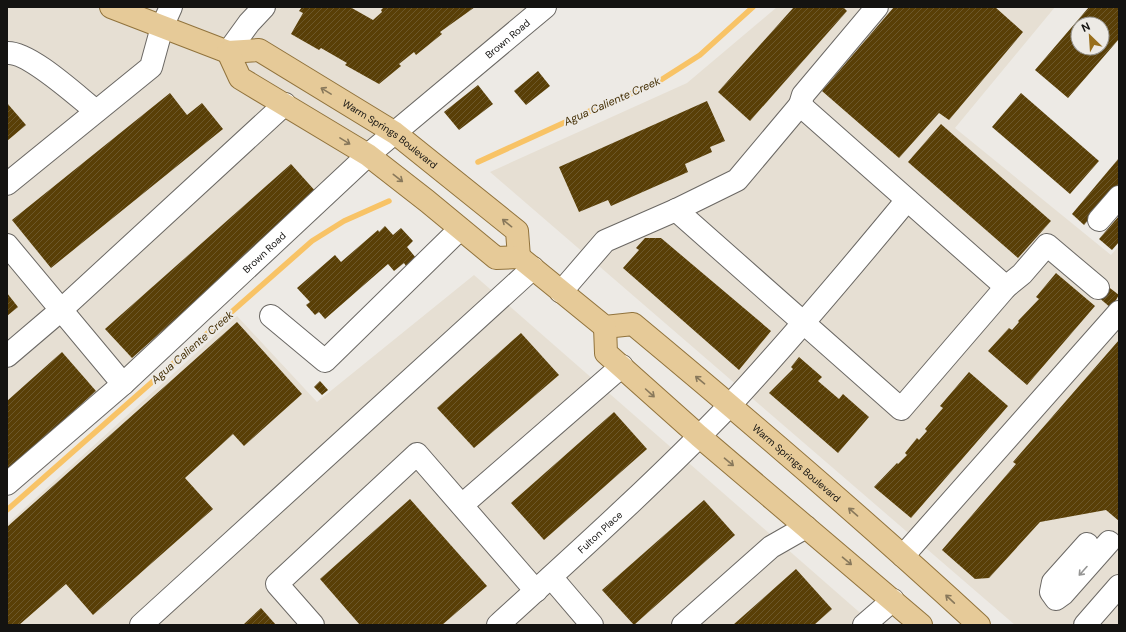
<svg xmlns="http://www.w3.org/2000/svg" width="1126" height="632" viewBox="0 0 1126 632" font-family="'DM Sans',sans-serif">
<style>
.built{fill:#e6dfd3}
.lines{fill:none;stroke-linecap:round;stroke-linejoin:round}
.stream{stroke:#f8c366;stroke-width:5.5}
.building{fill:url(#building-hatch);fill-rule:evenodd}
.minor-casing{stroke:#6b6864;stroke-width:24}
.major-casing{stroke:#91733c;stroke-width:24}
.minor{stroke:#fff;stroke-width:22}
.major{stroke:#e6ca98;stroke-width:22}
.oneway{stroke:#88785b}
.oneway2{stroke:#959594}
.labels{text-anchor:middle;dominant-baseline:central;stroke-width:4;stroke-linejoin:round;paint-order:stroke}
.street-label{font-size:10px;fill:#141311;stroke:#edeae5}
.water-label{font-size:11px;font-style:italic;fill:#453006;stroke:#edeae5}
</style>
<defs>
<pattern id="building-hatch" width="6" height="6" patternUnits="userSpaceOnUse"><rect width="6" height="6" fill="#593f07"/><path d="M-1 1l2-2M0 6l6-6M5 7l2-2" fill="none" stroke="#6c572a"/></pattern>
</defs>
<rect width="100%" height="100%" fill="#edeae5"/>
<!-- built -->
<g class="built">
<polygon points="7,7 543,7 7,484"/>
<polygon points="777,7 1055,7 955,128 1111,255 1119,246 1119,625 1015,625 490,172 687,83"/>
<polygon points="474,275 874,625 7,625 7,524 237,316 317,402"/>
</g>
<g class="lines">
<!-- stream -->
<g class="stream">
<polyline points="478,162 605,104 653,85 700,55 753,7"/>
<polyline points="7,510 312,241 344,221 389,201"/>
</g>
</g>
<!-- building -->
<g class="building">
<polygon points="302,7 350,7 373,20 382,12 381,10 384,7 475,7 440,32 442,34 416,55 414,52 399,64 401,66 379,84 345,65 347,63 321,48 319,50 291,34 303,13 299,11"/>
<polygon points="794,7 843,7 847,11 750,121 718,92"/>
<polygon points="894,7 995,7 1023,32 949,120 939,113 899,158 822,91"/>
<path d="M1089 7H1119V39L1068 98 1035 70ZM1078 24H1102V48H1078Z"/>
<polygon points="538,71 550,86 526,105 514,91"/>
<polygon points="478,85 493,104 459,130 444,112"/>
<polygon points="170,93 187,115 202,103 223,129 51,268 12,220"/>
<polygon points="1021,93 1099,161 1070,194 992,127"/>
<polygon points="707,101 725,141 710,147 712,152 685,164 688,172 611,206 608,200 579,212 559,167"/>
<polygon points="7,103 26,125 7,141"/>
<polygon points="941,124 1051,221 1018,258 908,162"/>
<polygon points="1119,158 1119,184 1084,225 1072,214"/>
<polygon points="291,164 317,193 132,358 105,329"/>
<polygon points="1119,216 1119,242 1112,250 1099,239"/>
<polygon points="385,226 393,235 401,228 413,241 407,247 416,258 406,266 404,263 394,271 388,264 325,319 319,312 315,315 306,305 310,302 297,288 335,255 341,262 378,230 379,232"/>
<polygon points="645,238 661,238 771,331 739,370 623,268 639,250 636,248"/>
<polygon points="1056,273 1095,306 1027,385 988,351 1009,328 1012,330 1019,322 1018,321 1039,299 1036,297"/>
<polygon points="1106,285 1119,295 1111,308 1097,296"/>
<polygon points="7,293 18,307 7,316"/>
<polygon points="237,322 302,394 244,446 233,434 185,478 213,509 93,615 66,584 19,625 7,625 7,527"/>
<polygon points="521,333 559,375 474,448 437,408"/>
<polygon points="1119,340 1119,521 1106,510 1040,522 989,578 975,579 942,550 1016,464 1013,462"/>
<polygon points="62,352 96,391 7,471 7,401"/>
<polygon points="799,357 822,377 818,381 839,399 843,394 869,417 838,453 769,393 793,369 791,367"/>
<polygon points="969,372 1008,406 911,518 874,487 897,463 898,464 907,455 905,453 917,438 919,440 927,431 925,429 943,408 940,406"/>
<polygon points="320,381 328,390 322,395 314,387"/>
<polygon points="614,412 647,449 544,540 511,503"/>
<polygon points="410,499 487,586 442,625 360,625 320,579"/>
<polygon points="704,500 735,535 634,625 602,590"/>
<polygon points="796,569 832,609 814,625 733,625"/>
<polygon points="261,608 276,625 243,625"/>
</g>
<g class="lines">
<defs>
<g id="minor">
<polyline points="228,52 249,23 264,7"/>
<path d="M7 53C29 51 78 97 96 111"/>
<polyline points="800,105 803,95 877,7"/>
<polyline points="7,184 151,67 162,27 171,7"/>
<polyline points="676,210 901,409 1006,287 1022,274 1047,245 1098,288"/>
<polyline points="1099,220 1119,197"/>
<path id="s1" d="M7 245 123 384 368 155 545 7"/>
<polyline points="561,292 605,241 676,210 737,180 800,105 1006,287"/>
<polyline points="271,316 325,361 460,229"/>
<polyline points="7,356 61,310 285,104"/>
<polyline points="7,484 123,384"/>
<polyline points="462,505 622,366"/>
<polyline points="1087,544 1053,582 1051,592 1056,599 1063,594 1109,542"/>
<polyline points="903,556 1119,312"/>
<polyline points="551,577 592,625"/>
<polyline points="141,625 533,268"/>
<polyline points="313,625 277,584 417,454 536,591"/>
<path id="s2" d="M498 625C577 553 657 481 731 404 792 338 850 269 907 200"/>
<polyline points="683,625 771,547 806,527"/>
<polyline points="864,625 893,600"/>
<polyline points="1085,625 1119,586"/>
</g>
<g id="major">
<path id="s3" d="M111 7 228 52 259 50 395 133 517 231 519 257"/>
<path id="s4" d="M228 52 240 78 368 155 427 201 496 258 519 257 605 327 633 324C751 422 866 521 979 625"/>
<polyline points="605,327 606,353 699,436 921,625"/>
</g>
</defs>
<!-- minor casing -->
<use href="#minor" class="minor-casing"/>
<!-- major casing -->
<use href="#major" class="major-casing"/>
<!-- minor -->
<use href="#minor" class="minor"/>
<!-- major -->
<use href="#major" class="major"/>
</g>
<!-- one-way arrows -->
<defs><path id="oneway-shaft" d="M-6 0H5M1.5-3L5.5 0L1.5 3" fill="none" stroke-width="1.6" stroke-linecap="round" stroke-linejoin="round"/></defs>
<g class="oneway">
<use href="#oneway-shaft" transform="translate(326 91) rotate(-149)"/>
<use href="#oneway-shaft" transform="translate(345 141) rotate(32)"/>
<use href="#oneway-shaft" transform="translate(398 178) rotate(38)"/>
<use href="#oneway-shaft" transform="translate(507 223) rotate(-141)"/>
<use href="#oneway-shaft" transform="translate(700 380) rotate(-140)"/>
<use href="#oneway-shaft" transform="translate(650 393) rotate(42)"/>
<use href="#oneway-shaft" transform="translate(729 462) rotate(40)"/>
<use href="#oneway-shaft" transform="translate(853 512) rotate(-139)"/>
<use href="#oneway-shaft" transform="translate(847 561) rotate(40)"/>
<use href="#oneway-shaft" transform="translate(950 599) rotate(-137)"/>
</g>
<use class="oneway2" href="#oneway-shaft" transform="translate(1083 571) rotate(132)"/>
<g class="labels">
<!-- street labels -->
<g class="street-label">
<text stroke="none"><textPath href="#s1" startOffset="698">Brown Road</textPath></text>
<text stroke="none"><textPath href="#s3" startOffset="312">Warm Springs Boulevard</textPath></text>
<text stroke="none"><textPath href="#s1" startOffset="374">Brown Road</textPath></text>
<text stroke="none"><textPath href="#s4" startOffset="719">Warm Springs Boulevard</textPath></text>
<text stroke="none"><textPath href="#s2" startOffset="138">Fulton Place</textPath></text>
</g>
<!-- water labels -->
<g class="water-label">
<text transform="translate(612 101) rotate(-24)">Agua Caliente Creek</text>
<text transform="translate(192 347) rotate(-41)">Agua Caliente Creek</text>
</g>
</g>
<!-- border -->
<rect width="1126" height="632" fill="none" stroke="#141311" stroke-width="16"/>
<!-- north arrow -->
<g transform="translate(1090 36) rotate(335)"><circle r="19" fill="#edeae5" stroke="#969490"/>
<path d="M0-3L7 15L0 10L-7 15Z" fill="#996f1c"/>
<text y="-6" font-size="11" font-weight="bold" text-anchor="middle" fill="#141311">N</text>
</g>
</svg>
